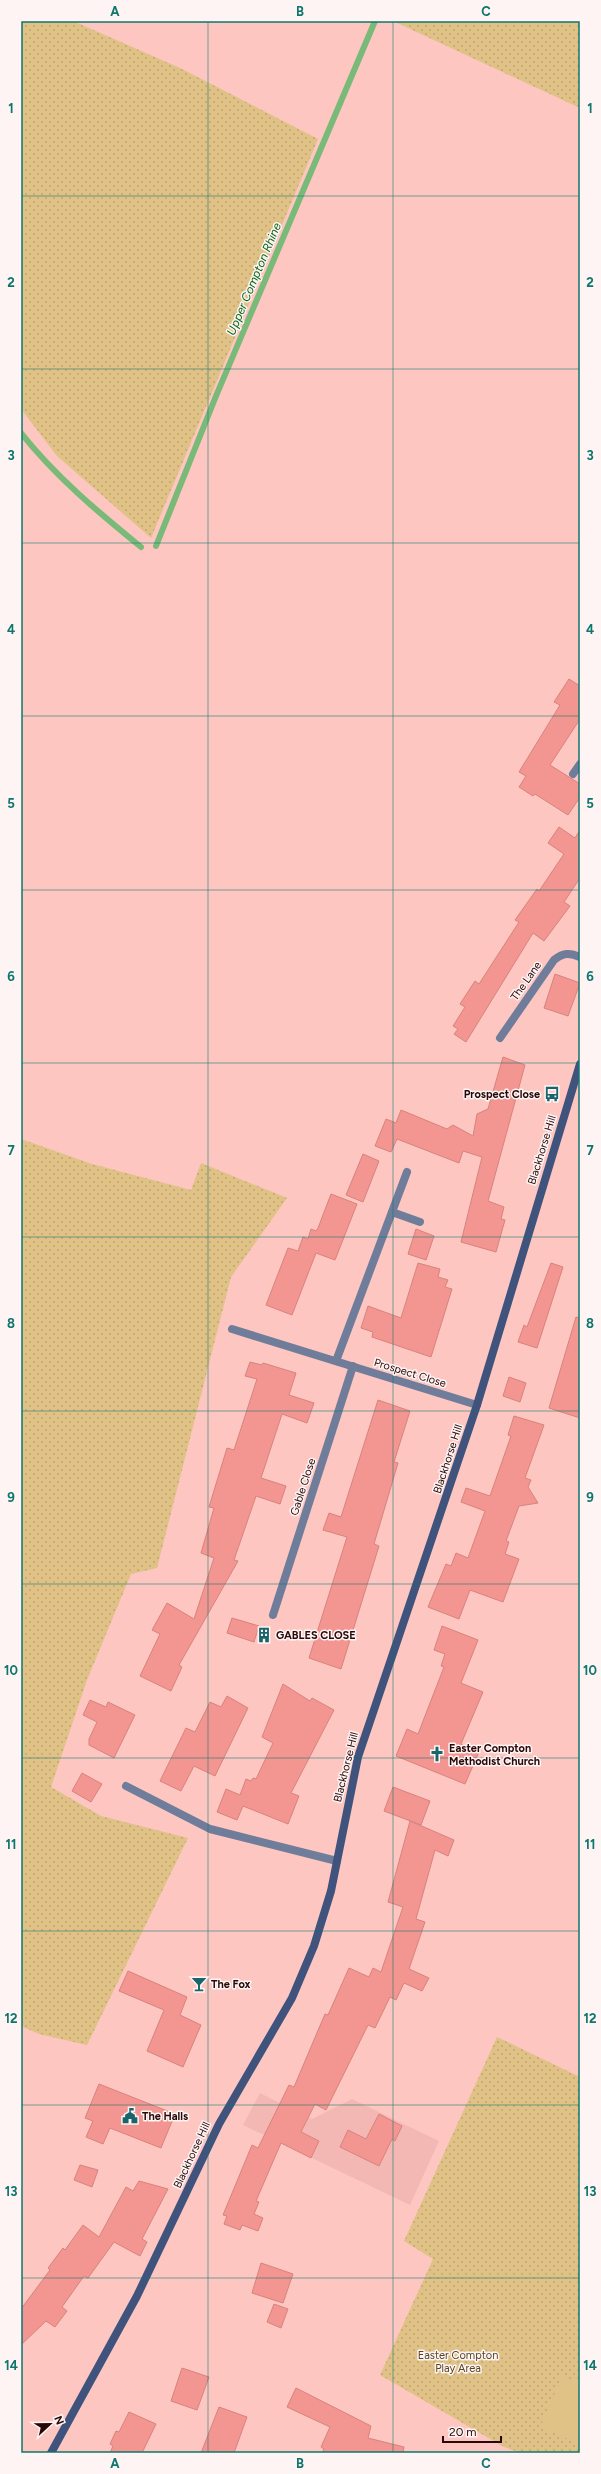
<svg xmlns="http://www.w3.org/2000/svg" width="601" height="2474" viewBox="0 0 601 2474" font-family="Figtree,sans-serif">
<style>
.built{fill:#f4b8b4}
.green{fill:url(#green-dots)}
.pitch{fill:#e0c286}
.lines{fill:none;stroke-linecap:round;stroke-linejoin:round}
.stream{stroke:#7aba79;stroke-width:6}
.building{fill:#f39691;stroke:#d8827d}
.minor{stroke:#6f7d9b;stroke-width:8}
.secondary{stroke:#3f537c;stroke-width:8}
.grid{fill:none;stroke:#0f766e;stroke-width:1;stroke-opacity:0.55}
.labels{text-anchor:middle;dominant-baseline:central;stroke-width:3;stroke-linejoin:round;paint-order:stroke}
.street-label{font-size:11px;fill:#280808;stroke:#fdf4f3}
.poi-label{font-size:11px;font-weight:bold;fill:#280808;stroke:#fdf4f3;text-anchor:start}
.park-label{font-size:11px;fill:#574521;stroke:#fdf4f3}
.water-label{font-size:12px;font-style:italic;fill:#086915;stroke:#fdf4f3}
.neatline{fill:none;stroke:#0f766e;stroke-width:1.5}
.grid-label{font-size:13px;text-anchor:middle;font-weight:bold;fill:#0f766e}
</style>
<defs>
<pattern id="green-dots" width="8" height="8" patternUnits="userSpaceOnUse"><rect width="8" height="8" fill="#e0c286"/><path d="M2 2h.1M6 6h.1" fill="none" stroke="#c0a572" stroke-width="1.8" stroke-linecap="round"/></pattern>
</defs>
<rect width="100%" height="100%" fill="#fdc6c1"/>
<!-- built -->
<polygon class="built" points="260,2093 312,2119 352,2099 439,2141 410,2205 243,2125"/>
<!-- green -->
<g class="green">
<polygon points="21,21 73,21 180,68 318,139 151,538 57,456 21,409"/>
<polygon points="393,21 580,21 580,108"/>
<polygon points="21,1139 92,1164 191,1190 201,1163 287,1198 231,1277 157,1568 131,1574 87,1680 51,1787 101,1816 188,1838 87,2045 39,2034 21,2026"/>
<polygon points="497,2037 580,2077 580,2453 521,2453 504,2447 380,2375 433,2259 404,2241"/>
</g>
<!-- pitch -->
<polygon class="pitch" points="562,2376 580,2383 580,2444 540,2427"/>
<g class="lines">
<!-- stream -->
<g class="stream">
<path d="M21 433C56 477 98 512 141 547"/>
<polyline points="156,546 216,396 375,21"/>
</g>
</g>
<!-- building -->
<g class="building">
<polygon points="569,679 580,686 580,719 550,765 580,784 580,797 568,815 535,794 533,796 519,787 526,776 519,772 560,705 554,702"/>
<polygon points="559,827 575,838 580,830 580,878 564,902 570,906 544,941 533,933 466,1042 454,1034 458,1029 453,1026 465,1007 460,1004 475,981 479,984 519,922 515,920 537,889 539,891 564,854 548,843"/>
<polygon points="555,974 580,983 568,1016 544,1008"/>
<polygon points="503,1057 525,1065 488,1201 504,1207 501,1219 505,1220 496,1252 461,1242 482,1157 463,1151 459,1163 397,1139 391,1152 375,1146 386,1119 396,1123 401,1110 447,1129 453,1125 473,1136 477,1114 488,1109"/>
<polygon points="363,1154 379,1161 363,1202 346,1195"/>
<polygon points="331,1194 357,1204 335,1260 316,1253 292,1315 266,1305 288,1248 298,1251 303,1237 308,1239 311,1229 316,1231 318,1228"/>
<polygon points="416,1229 434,1236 426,1260 408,1254"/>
<polygon points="418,1263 440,1269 438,1277 448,1280 445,1287 452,1289 431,1357 372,1337 373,1332 361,1328 368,1306 401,1318"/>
<polygon points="551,1263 563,1267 537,1348 518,1342 524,1325 527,1327"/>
<polygon points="576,1317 580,1318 580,1418 549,1408"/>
<polygon points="250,1362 262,1365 263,1363 296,1373 289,1395 314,1403 307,1423 282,1414 261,1478 286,1486 280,1504 256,1496 234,1560 238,1561 179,1665 182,1667 171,1691 140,1676 160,1634 152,1630 167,1603 194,1619 214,1558 201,1553 214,1508 209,1507 227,1448 234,1450 257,1379 245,1376"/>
<polygon points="509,1377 526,1383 520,1402 503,1396"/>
<polygon points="378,1400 410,1411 394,1462 398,1463 374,1544 379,1546 341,1669 309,1658 347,1537 323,1530 329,1513 341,1517"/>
<polygon points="514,1416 544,1425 525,1478 531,1480 528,1487 538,1503 519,1506 506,1541 509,1542 505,1554 519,1559 503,1602 470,1590 459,1619 428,1607 446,1564 451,1566 456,1553 468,1558 485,1511 461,1502 466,1488 490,1496 511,1436 508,1435"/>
<polygon points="232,1618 259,1626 254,1642 227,1633"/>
<polygon points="442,1626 478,1640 461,1683 483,1692 461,1744 479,1752 465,1784 396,1756 407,1729 418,1734 444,1667 441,1666 445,1654 434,1650"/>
<polygon points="283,1684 310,1701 312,1698 334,1710 291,1793 299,1796 288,1824 243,1806 237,1820 217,1812 226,1789 240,1795 246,1779 251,1781 253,1778 256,1779 273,1743 262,1737"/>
<polygon points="227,1696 248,1708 215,1776 194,1766 181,1791 160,1781 186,1728 195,1732 210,1702 221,1707"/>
<polygon points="90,1700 106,1707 108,1702 135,1715 114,1758 89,1745 89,1739 97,1722 83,1715"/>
<polygon points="82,1773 102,1784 91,1802 72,1791"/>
<polygon points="393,1787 430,1801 421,1825 384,1811"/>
<polygon points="410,1821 454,1840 448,1856 435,1850 416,1919 425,1922 409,1969 429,1978 422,1991 404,1983 396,2000 390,1997 375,2028 368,2025 326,2110 315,2104 301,2132 319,2141 311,2158 281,2143 256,2201 259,2202 254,2214 263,2218 258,2231 242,2225 240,2230 224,2224 227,2216 223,2215 252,2145 258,2148 289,2085 294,2087 325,2014 328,2015 349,1968 369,1977 373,1968 381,1972 403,1907 388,1902"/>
<polygon points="128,1971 187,1997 180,2015 201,2025 183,2067 147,2051 164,2010 119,1991"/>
<polygon points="99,2084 175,2114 161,2148 110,2128 103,2144 86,2137 93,2121 85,2118"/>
<polygon points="379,2114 402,2126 395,2141 392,2139 379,2166 340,2147 348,2130 366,2139"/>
<polygon points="80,2165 98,2170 92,2187 74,2180"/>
<polygon points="139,2181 168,2189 142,2239 147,2242 140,2256 114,2242 88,2278 84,2276 62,2307 67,2311 55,2327 46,2321 21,2345 21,2309 50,2270 48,2268 63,2248 65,2250 83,2225 99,2237 126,2187 133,2191"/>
<polygon points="261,2263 293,2274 283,2303 252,2293"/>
<polygon points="274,2304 288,2309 281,2328 267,2322"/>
<polygon points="182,2368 209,2377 197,2410 171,2401"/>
<polygon points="296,2388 371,2426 368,2438 404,2447 403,2453 322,2453 324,2449 321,2447 330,2427 287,2407"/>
<polygon points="219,2407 247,2417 234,2453 201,2453"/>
<polygon points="129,2412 156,2424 142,2453 110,2453 113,2446 110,2444 116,2431 119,2432"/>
</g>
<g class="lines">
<!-- minor -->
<g class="minor">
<polyline points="573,774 580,764"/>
<path d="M500 1038 554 960C563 953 569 952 580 957"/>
<polyline points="392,1212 420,1222"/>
<polyline points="232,1329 477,1405"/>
<polyline points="336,1361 407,1172"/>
<polyline points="273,1615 353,1366"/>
<polyline points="126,1786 210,1829 337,1861"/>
</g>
<!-- secondary -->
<polyline class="secondary" points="51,2453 137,2296 219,2124 292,1998 314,1946 331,1891 358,1757 477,1405 580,1064"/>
</g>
<!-- grid -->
<path class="grid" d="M208 21V2453M393 21V2453M21 196H580M21 369H580M21 543H580M21 716H580M21 890H580M21 1063H580M21 1237H580M21 1411H580M21 1584H580M21 1758H580M21 1931H580M21 2105H580M21 2278H580"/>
<!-- icons -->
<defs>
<symbol id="bus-bare" viewBox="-9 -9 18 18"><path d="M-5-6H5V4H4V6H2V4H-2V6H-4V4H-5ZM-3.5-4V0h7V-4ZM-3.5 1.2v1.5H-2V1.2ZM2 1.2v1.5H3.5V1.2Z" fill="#18656c" stroke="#fdf4f3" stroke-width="2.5" paint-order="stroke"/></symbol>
<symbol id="building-bare" viewBox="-9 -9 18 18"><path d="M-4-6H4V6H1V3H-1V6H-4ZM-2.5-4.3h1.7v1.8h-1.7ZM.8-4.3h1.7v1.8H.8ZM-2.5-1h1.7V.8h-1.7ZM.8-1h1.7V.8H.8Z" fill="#18656c" stroke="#fdf4f3" stroke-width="2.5" paint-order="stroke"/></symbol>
<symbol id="church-bare" viewBox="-9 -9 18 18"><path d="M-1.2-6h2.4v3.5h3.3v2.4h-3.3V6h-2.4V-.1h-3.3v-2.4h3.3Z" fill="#18656c" stroke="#fdf4f3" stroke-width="2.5" paint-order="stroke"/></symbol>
<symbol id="bar-bare" viewBox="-9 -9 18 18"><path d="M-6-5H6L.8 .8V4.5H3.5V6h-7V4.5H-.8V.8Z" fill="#18656c" stroke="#fdf4f3" stroke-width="2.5" paint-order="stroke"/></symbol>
<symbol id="civic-bare" viewBox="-9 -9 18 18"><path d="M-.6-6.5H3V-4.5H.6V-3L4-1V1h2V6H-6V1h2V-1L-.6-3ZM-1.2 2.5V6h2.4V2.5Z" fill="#18656c" stroke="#fdf4f3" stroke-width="2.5" paint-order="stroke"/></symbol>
</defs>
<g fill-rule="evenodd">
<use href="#bus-bare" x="541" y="1083" width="22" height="22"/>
<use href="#building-bare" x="253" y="1624" width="22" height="22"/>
<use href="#church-bare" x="426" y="1743" width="22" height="22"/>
<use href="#bar-bare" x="188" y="1973" width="22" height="22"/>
<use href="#civic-bare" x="119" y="2105" width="22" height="22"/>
</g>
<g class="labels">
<!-- street labels -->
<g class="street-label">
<text transform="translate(526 981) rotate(-55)">The Lane</text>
<text transform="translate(542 1150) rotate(-73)">Blackhorse Hill</text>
<text transform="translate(410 1373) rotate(17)">Prospect Close</text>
<text transform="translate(448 1459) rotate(-72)">Blackhorse Hill</text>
<text transform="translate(303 1487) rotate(-72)">Gable Close</text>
<text transform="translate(346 1767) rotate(-76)">Blackhorse Hill</text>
<text transform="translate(192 2155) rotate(-65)">Blackhorse Hill</text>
</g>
<!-- poi labels -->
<g class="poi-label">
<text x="540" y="1094" text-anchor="end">Prospect Close</text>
<text x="276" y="1635">GABLES CLOSE</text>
<text x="449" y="1748">Easter Compton<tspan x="449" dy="13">Methodist Church</tspan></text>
<text x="211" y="1984">The Fox</text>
<text x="142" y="2116">The Halls</text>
</g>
<!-- park labels -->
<g class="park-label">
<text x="458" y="2355">Easter Compton<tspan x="458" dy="13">Play Area</tspan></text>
</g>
<!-- water labels -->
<g class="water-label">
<text transform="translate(254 279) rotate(-67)">Upper Compton Rhine</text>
</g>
</g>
<!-- border -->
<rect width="601" height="2474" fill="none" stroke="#fdf4f3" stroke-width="44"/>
<!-- north arrow -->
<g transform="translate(50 2424) rotate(68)" stroke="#fdf4f3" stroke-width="3" paint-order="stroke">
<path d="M0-3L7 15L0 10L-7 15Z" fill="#280808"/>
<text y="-6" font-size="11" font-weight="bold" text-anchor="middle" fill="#280808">N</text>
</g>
<!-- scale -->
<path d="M443 2436v6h58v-6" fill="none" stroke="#280808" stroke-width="2"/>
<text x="449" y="2436" font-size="12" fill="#280808" stroke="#fdf4f3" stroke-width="3" paint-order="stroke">20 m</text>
<rect x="22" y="22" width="557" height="2430" class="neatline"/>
<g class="grid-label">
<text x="115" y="16">A</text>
<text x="300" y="16">B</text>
<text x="486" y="16">C</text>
<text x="11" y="113">1</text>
<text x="590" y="113">1</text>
<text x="11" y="287">2</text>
<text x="590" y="287">2</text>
<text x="11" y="460">3</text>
<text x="590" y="460">3</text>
<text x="11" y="634">4</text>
<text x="590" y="634">4</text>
<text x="11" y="808">5</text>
<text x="590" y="808">5</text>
<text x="11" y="981">6</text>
<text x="590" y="981">6</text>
<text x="11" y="1155">7</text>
<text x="590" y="1155">7</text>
<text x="11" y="1328">8</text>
<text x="590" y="1328">8</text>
<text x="11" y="1502">9</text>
<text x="590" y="1502">9</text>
<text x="11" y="1675">10</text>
<text x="590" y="1675">10</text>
<text x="11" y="1849">11</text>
<text x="590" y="1849">11</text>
<text x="11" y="2023">12</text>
<text x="590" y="2023">12</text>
<text x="11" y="2196">13</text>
<text x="590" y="2196">13</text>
<text x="11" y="2370">14</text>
<text x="590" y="2370">14</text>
<text x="115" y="2468">A</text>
<text x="300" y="2468">B</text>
<text x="486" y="2468">C</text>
</g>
</svg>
